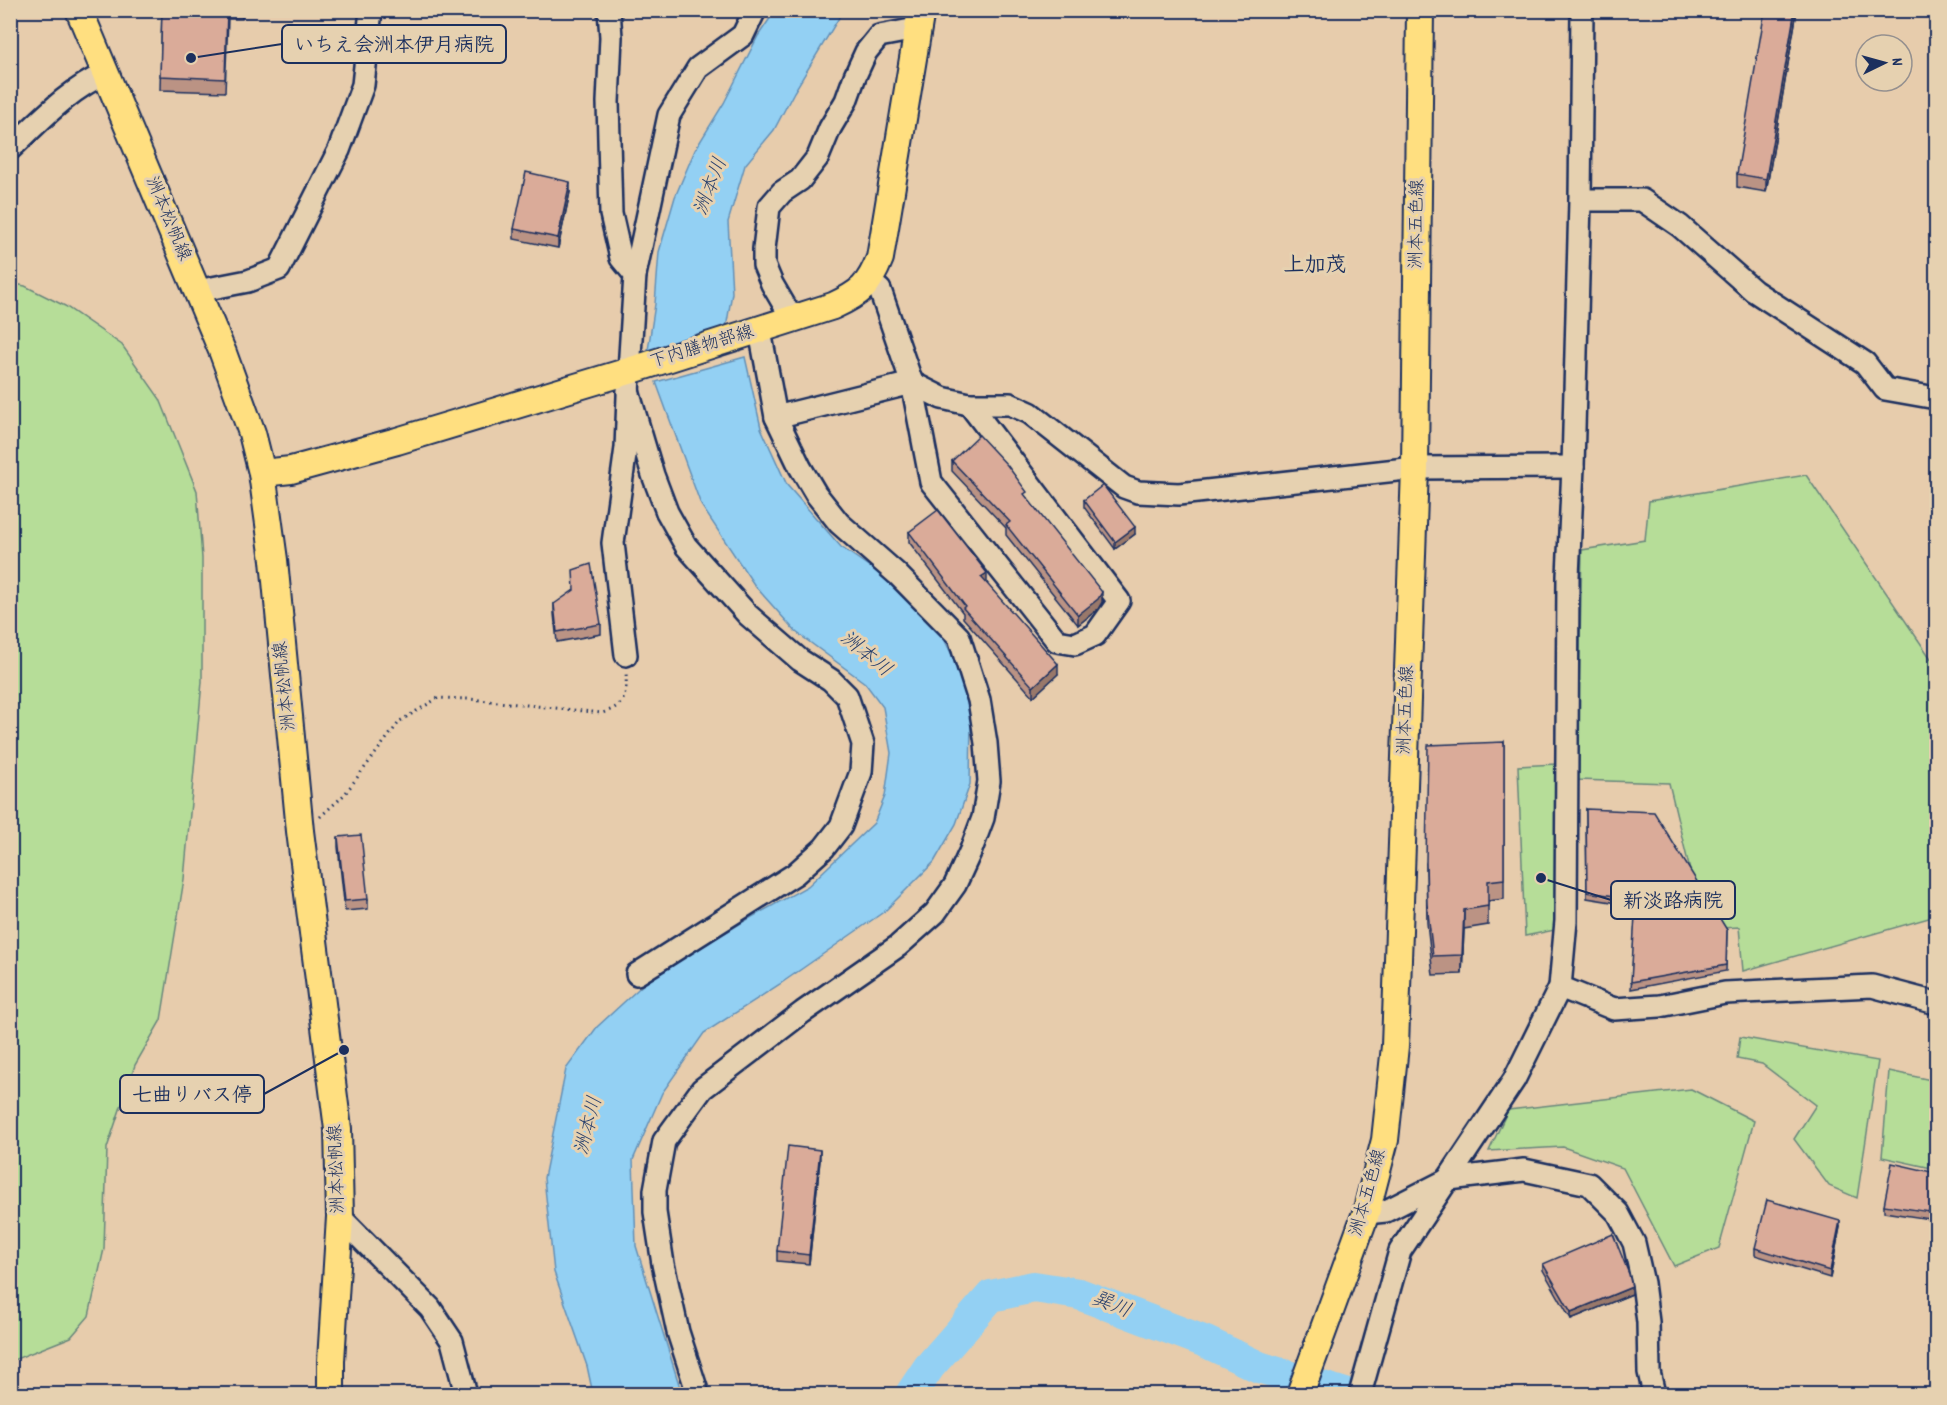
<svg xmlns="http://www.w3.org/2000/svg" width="1947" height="1405" viewBox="0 0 1947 1405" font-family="Dekko,'Klee One',sans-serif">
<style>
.green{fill:#b6dd98;stroke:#68867b;stroke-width:1.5}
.water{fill:#93d0f3;stroke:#6390b7;stroke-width:1.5}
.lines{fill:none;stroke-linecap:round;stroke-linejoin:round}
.river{stroke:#93d0f3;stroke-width:32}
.minor-casing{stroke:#1b2f5e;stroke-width:26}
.major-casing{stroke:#1b2f5e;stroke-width:30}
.path{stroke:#1b2f5e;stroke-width:3;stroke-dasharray:1.5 4.5;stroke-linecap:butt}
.minor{stroke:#e6d1b0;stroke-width:21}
.major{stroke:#ffdf80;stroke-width:26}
.wall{fill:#bb9384;stroke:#1b2f5e;stroke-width:1.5}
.shaded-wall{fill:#99786b;stroke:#1b2f5e;stroke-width:1.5}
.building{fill:#daab99;stroke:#1b2f5e;stroke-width:1.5}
.labels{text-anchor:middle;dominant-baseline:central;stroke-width:6;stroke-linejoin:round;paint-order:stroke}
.street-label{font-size:18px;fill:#1b2f5e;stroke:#e6d1b0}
.water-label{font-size:20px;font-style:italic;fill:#273f6d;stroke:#e6d1b0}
.quarter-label{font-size:21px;font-weight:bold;fill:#1b2f5e;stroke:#e6d1b0}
.leader{fill:none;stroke:#1b2f5e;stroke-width:2}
.callout-dot{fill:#1b2f5e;stroke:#e6d1b0;stroke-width:2}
.callout{fill:#e6d1b0;stroke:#1b2f5e;stroke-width:2}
.callout-label{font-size:20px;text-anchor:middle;font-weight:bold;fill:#1b2f5e}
</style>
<rect width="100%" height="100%" fill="#e7ccac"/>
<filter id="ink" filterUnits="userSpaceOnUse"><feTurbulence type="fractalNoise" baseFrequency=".0167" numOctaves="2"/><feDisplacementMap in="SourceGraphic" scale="12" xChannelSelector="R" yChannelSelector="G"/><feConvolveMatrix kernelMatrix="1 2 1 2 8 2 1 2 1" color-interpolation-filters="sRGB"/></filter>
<g filter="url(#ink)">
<!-- green -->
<g class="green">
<polygon points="10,283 25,286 65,306 122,345 160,399 197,491 202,558 202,682 184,879 161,1020 135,1065 107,1148 104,1249 89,1316 71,1337 11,1361"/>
<polygon points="1806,475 1936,666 1936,916 1743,971 1739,927 1704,929 1669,783 1577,780 1582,550 1645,540 1649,501"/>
<polygon points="1556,764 1555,930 1525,936 1518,766"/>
<polygon points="1740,1037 1878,1061 1857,1198 1829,1186 1794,1139 1816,1105 1762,1064 1737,1059"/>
<polygon points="1889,1071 1936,1081 1936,1169 1882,1157"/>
<polygon points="1691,1089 1754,1121 1719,1248 1674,1266 1623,1168 1563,1147 1489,1151 1508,1110"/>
</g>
<!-- water -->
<g class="water">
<polygon points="775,11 843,11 794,92 774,130 745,165 728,222 732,293 725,334 647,357 655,304 659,252 675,197 695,150 724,103 758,36"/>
<polygon points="745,357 761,428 787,485 841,547 880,574 942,635 959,669 971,719 970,784 956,824 934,862 885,911 780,984 704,1033 662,1093 633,1160 636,1246 682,1394 593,1394 587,1366 554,1272 544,1178 566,1069 597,1027 648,980 741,923 808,886 874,823 885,796 891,753 883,707 865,683 796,632 755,586 701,505 656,382"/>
</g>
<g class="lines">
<!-- river -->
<polyline class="river" points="911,1394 929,1367 991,1296 1034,1287 1079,1294 1206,1342 1259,1367 1345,1394"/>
<defs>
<g id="minor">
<polyline points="609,10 611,37 608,102 611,214 621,258 635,275 629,371 626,448 613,543 626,655"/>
<path d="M10 149C40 121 68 90 106 73"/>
<polyline points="1580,200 1642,200 1680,226 1754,291 1865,363 1885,389 1936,398"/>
<polyline points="635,275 669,115 698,68 743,35 755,10"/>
<polyline points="870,282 880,290 912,383 942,398 969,404 1010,404 1030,413 1124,487 1138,492 1179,494 1415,468 1573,467"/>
<polyline points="197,291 248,281 279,269 339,150 363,85 371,10"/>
<polyline points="793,320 772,284 764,265 764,249 769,207 782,192 800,180 818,157 830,128 846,101 855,76 866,52 879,36 916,29"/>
<polyline points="628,391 653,475 667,512 686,546 748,615 800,660 831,680 847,696 863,744 861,772 841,826 824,848 795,874 637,974"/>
<polyline points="776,417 912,383 931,482 1057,641 1075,644 1095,635 1119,601 969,404"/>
<polyline points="1560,987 1614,1009 1660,1006 1725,993 1872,986 1936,1003"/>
<polyline points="1366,1213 1386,1211 1449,1179 1524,1170 1589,1184 1618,1213 1634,1243 1643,1283 1648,1322 1649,1372 1654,1394"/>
<polyline points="340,1217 430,1308 452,1341 466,1394"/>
<polyline points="698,1394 678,1332 663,1264 655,1212 655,1190 664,1141 702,1089 803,1012 898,946 935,913 955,885 971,850 983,818 989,781 986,743 979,700 959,637 897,574 839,523 816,494 800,467 776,417 760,331"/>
<polyline points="1360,1394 1400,1251 1514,1080 1560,987 1566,921 1568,576 1573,467 1580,200 1582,10"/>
</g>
<g id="major">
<polyline points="79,10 223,353 252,433 262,473 274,560 300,831 338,1129 340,1217 331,1361 331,1394"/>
<path d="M262 473 291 470 397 441 629 371 833 306C861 293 869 286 880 258L921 10"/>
<polyline points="1300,1394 1366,1213 1385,1140 1395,1046 1415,468 1420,10"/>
</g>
</defs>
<!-- minor casing -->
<use href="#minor" class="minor-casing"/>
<!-- major casing -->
<use href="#major" class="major-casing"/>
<!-- path -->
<path class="path" d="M320 817 344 795 400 721 438 698 470 699 602 713C626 706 627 695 626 672"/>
<!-- minor -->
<use href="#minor" class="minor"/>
<!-- major -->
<use href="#major" class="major"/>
</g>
<!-- wall -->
<g class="wall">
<polygon points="162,10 242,10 242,19 228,19 225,92 160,90"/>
<polygon points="1796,10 1796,17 1766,192 1737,187 1737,174"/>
<polygon points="570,192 558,248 514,239 514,229"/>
<polygon points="952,461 1027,498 1102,602 1098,609 1078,625 1006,535 1006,528 952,471"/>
<polygon points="1084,500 1135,534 1115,549 1084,507"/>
<polygon points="909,532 987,583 986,583 1058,674 1033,697 963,618 963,613 909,542"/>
<polygon points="554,604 601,624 601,634 557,642 554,614"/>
<polygon points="1504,742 1504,899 1488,901 1488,925 1464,929 1462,974 1433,975 1427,923 1426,863"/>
<polygon points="1586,809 1727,930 1726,971 1631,989 1636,906 1587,898"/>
<polygon points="338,837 368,899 368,909 345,911 338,847"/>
<polygon points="820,1160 809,1264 777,1261 777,1251"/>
<polygon points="1936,1173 1936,1220 1884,1212 1884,1205"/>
<polygon points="1840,1227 1830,1278 1755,1255 1755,1248"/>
<polygon points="1543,1264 1632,1294 1571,1319 1543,1270"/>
</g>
<!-- shaded-wall -->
<g class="shaded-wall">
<polygon points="1795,10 1796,10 1796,17 1766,192 1766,179"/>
<polygon points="570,182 570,192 558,248 558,238"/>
<polygon points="1135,527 1135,534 1115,549 1115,542"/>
<polygon points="987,573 987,583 981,587 981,577"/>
<polygon points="1102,592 1102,602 1098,609 1078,625 1078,615"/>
<polygon points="1058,664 1058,674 1033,697 1033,687"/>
<polygon points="1464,910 1464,929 1462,974 1462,955"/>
<polygon points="820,1150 820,1160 809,1264 809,1255"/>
<polygon points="1840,1221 1840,1227 1830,1278 1830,1271"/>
<polygon points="1632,1287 1632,1294 1571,1319 1571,1312"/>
</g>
<!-- building -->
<g class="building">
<polygon points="162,10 227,10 225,79 160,76"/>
<polygon points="1765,10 1795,10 1766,179 1737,174"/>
<polygon points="526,172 570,182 558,238 514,229"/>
<polygon points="979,435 1007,465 1027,492 1024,494 1102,592 1098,599 1078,615 1006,525 1010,522 952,461"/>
<polygon points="1103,485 1135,527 1115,542 1084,500"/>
<polygon points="938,510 987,573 981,577 1058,664 1033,687 963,608 965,606 909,532"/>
<polygon points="591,564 601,624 557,632 554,604 574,590 573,570"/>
<polygon points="1504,742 1504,879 1488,881 1488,906 1464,910 1462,955 1433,956 1427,904 1426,863 1428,745"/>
<polygon points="1586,809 1654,812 1727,930 1726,965 1631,982 1636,899 1587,892"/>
<polygon points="361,835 368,899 345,901 338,837"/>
<polygon points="788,1146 820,1150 809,1255 777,1251"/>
<polygon points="1892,1163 1936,1173 1936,1213 1884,1205"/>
<polygon points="1767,1200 1840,1221 1830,1271 1755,1248"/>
<polygon points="1613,1234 1629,1274 1632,1287 1571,1312 1543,1264"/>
</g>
</g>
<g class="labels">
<!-- street labels -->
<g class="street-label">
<text transform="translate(167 219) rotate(67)">洲本松帆線</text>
<text transform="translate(1418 224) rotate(-89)">洲本五色線</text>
<text transform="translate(702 348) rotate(-17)">下内膳物部線</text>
<text transform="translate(286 686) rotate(-96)">洲本松帆線</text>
<text transform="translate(1407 710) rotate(-88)">洲本五色線</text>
<text transform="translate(338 1169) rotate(-92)">洲本松帆線</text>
<text transform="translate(1369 1193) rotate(-74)">洲本五色線</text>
</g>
<!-- water labels -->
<g class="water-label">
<text transform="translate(712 187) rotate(-69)">洲本川</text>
<text transform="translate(865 655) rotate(39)">洲本川</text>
<text transform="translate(590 1126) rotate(-76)">洲本川</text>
<text transform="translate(1111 1306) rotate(22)">巽川</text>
</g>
<!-- quarter labels -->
<g class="quarter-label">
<text x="1315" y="267">上加茂</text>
</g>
</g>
<!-- callouts -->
<path class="leader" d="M191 58L282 44M1541 878L1611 900M344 1050L264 1094"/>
<g class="callout-dot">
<circle cx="191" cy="58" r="6"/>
<circle cx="1541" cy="878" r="6"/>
<circle cx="344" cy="1050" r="6"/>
</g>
<g class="callout">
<rect x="282" y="25" width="224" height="38" rx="6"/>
<rect x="1611" y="881" width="124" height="38" rx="6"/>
<rect x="120" y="1075" width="144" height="38" rx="6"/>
</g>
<g class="callout-label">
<text x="394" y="51">いちえ会洲本伊月病院</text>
<text x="1673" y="907">新淡路病院</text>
<text x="192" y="1101">七曲りバス停</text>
</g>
<!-- margin -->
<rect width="1947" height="1405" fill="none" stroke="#e6d1b0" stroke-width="36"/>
<rect x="18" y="18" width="1911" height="1369" fill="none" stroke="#1b2f5e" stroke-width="2" filter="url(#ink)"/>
<!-- north arrow -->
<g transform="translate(1884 63) rotate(85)"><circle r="28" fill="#e6d1b0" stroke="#95908f" stroke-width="1.5"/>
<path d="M0-4.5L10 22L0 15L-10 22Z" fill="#1b2f5e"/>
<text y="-9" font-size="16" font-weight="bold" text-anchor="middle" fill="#1b2f5e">N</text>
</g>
</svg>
